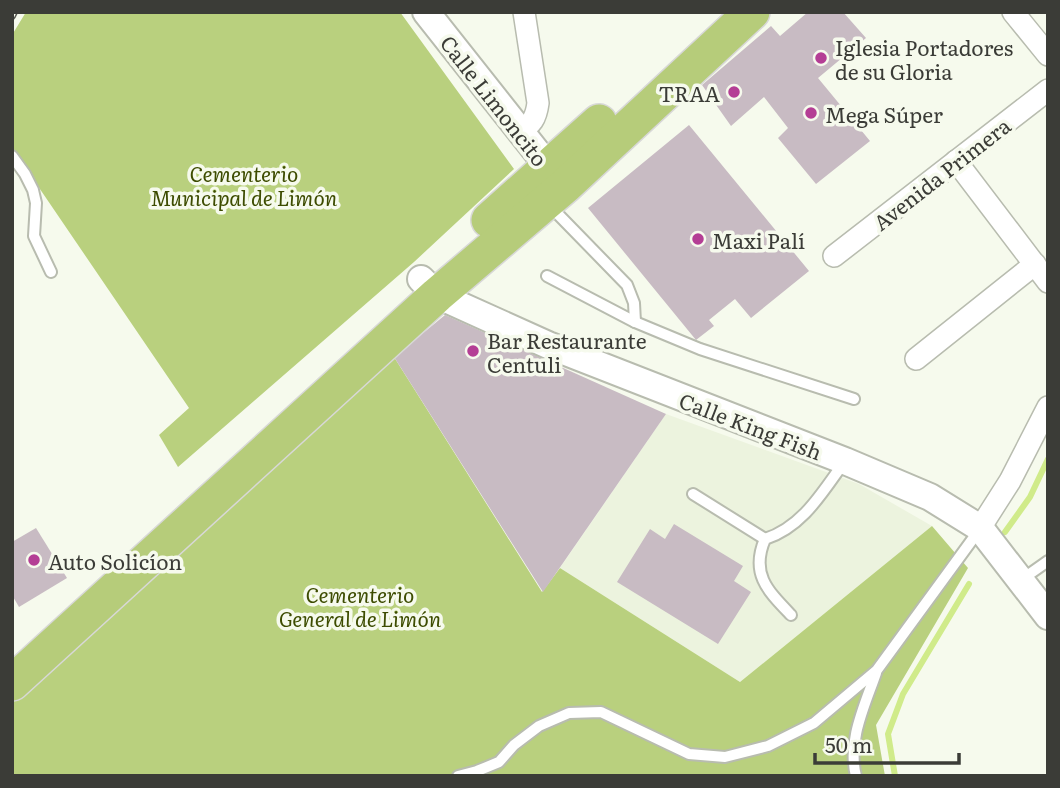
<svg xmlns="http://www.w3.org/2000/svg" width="1060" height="788" viewBox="0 0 1060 788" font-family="Literata,serif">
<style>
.built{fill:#ecf3de}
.green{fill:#b9d07e}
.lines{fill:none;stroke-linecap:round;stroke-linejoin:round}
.stream{stroke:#d0eb8a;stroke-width:6}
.building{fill:#c8bbc3}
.service-casing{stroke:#b8bcaf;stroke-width:14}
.minor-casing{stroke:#b8bcaf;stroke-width:24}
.tertiary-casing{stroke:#b8bcaf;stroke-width:30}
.trunk-casing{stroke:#d8d8d7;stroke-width:38}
.service{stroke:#fff;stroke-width:10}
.minor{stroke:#fff;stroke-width:21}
.tertiary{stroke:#fff;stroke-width:26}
.trunk{stroke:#b6cc7a;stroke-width:35}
.rail-casing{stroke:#585953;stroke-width:8}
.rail{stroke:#f6faed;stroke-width:5;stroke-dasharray:16;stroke-linecap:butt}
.poi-dot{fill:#b43e95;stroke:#f6faed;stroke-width:2.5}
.labels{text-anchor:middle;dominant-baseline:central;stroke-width:7;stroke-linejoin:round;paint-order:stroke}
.poi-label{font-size:21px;fill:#3b3c37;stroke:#f6faed;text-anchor:start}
.street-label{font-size:21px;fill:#3b3c37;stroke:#f6faed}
.park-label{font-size:21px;font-style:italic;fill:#3d4c01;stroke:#f6faed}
</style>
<rect width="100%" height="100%" fill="#f6faed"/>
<!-- built -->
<polygon class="built" points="666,414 859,484 932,526 740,682 560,568"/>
<!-- green -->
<g class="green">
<polygon points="26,12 400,12 514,169 414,262 178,467 159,435 189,408 12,148 12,35"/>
<polygon points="394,357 542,592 560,568 740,682 932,526 968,568 876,725 885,776 12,776 12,702"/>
</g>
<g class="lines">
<!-- stream -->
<g class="stream">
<polyline points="1005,532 1030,497 1048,459"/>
<polyline points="895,776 888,734 903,694 969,584"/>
</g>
</g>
<!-- building -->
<g class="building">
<polygon points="808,12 843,12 866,38 818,78 870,141 816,184 778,138 788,128 764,97 731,126 702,85 771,26 780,36"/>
<polygon points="689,125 809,271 751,318 735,299 709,320 714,326 696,340 588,208"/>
<polygon points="445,315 666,414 543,592 394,357"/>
<polygon points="674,524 743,566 734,581 751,592 718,644 617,582 650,529 665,539"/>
<polygon points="36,528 67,578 19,607 12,595 12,542"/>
</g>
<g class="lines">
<defs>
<g id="service">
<polyline points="12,156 25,174 33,190 36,203 34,236 51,272"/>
<polyline points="548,204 627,285 634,303 635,322"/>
<polyline points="547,276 635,322 700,349 854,399"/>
<polyline points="693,494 765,539"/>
<polyline points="1021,580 1048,561"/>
<path d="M791 615C768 591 750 574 765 539 803 527 823 491 845 461"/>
<polyline points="458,776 477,771 499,762 514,745 539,726 569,713 601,712 689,754 725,757 768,746 814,723 877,670 980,529"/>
<path d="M856 776C847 741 865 705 876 673"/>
</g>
<g id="minor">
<polyline points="1013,12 1048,55"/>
<path d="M518 132C532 125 536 118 538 103L524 12"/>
<polyline points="956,161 1048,282"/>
<polyline points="834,256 1048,90"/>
<polyline points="916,359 1035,264"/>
<polyline points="980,528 1010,481 1048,407"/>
</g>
<g id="tertiary">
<polyline points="426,12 559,180"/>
<polyline points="421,279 437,295 548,345 845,461 930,497 980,528 1048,616"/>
</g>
<g id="trunk">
<polyline points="489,220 599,122"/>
<polyline points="12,683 437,295 565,186 752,12"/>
</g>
</defs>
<!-- service casing -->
<use href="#service" class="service-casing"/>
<!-- minor casing -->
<use href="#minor" class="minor-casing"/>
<!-- tertiary casing -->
<use href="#tertiary" class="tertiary-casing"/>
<!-- trunk casing -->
<use href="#trunk" class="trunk-casing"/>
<!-- service -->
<use href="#service" class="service"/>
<!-- minor -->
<use href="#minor" class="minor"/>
<!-- tertiary -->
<use href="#tertiary" class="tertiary"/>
<!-- trunk -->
<use href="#trunk" class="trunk"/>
<defs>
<polyline id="rail" points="12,16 14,12"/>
</defs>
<!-- rail casing -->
<use href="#rail" class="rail-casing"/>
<!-- rail -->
<use href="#rail" class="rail"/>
</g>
<!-- markers -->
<g class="poi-dot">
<circle cx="821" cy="58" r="7"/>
<circle cx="734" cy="92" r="7"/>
<circle cx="811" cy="113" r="7"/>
<circle cx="698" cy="239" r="7"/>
<circle cx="473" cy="351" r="7"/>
<circle cx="34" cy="560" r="7"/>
</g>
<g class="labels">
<!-- poi labels -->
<g class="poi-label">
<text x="835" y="46">Iglesia Portadores<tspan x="835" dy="24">de su Gloria</tspan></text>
<text x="720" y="92" text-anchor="end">TRAA</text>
<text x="825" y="113">Mega Súper</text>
<text x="712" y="239">Maxi Palí</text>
<text x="487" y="339">Bar Restaurante<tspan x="487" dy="24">Centuli</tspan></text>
<text x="48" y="560">Auto Solicíon</text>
</g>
<!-- street labels -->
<g class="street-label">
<text transform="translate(495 100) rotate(52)">Calle Limoncito</text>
<text transform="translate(941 173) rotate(-38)">Avenida Primera</text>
<text transform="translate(751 425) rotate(21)">Calle King Fish</text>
</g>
<!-- park labels -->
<g class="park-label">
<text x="244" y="172">Cementerio<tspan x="244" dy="24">Municipal de Limón</tspan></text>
<text x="360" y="593">Cementerio<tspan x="360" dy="24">General de Limón</tspan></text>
</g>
</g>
<!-- border -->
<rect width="1060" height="788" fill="none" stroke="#3b3c37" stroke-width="28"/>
<!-- scale -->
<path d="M815 753v10h144v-10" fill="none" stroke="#3b3c37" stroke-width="3.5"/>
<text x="825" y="753" font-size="21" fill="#3b3c37" stroke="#f6faed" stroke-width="5" paint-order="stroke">50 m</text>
</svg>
